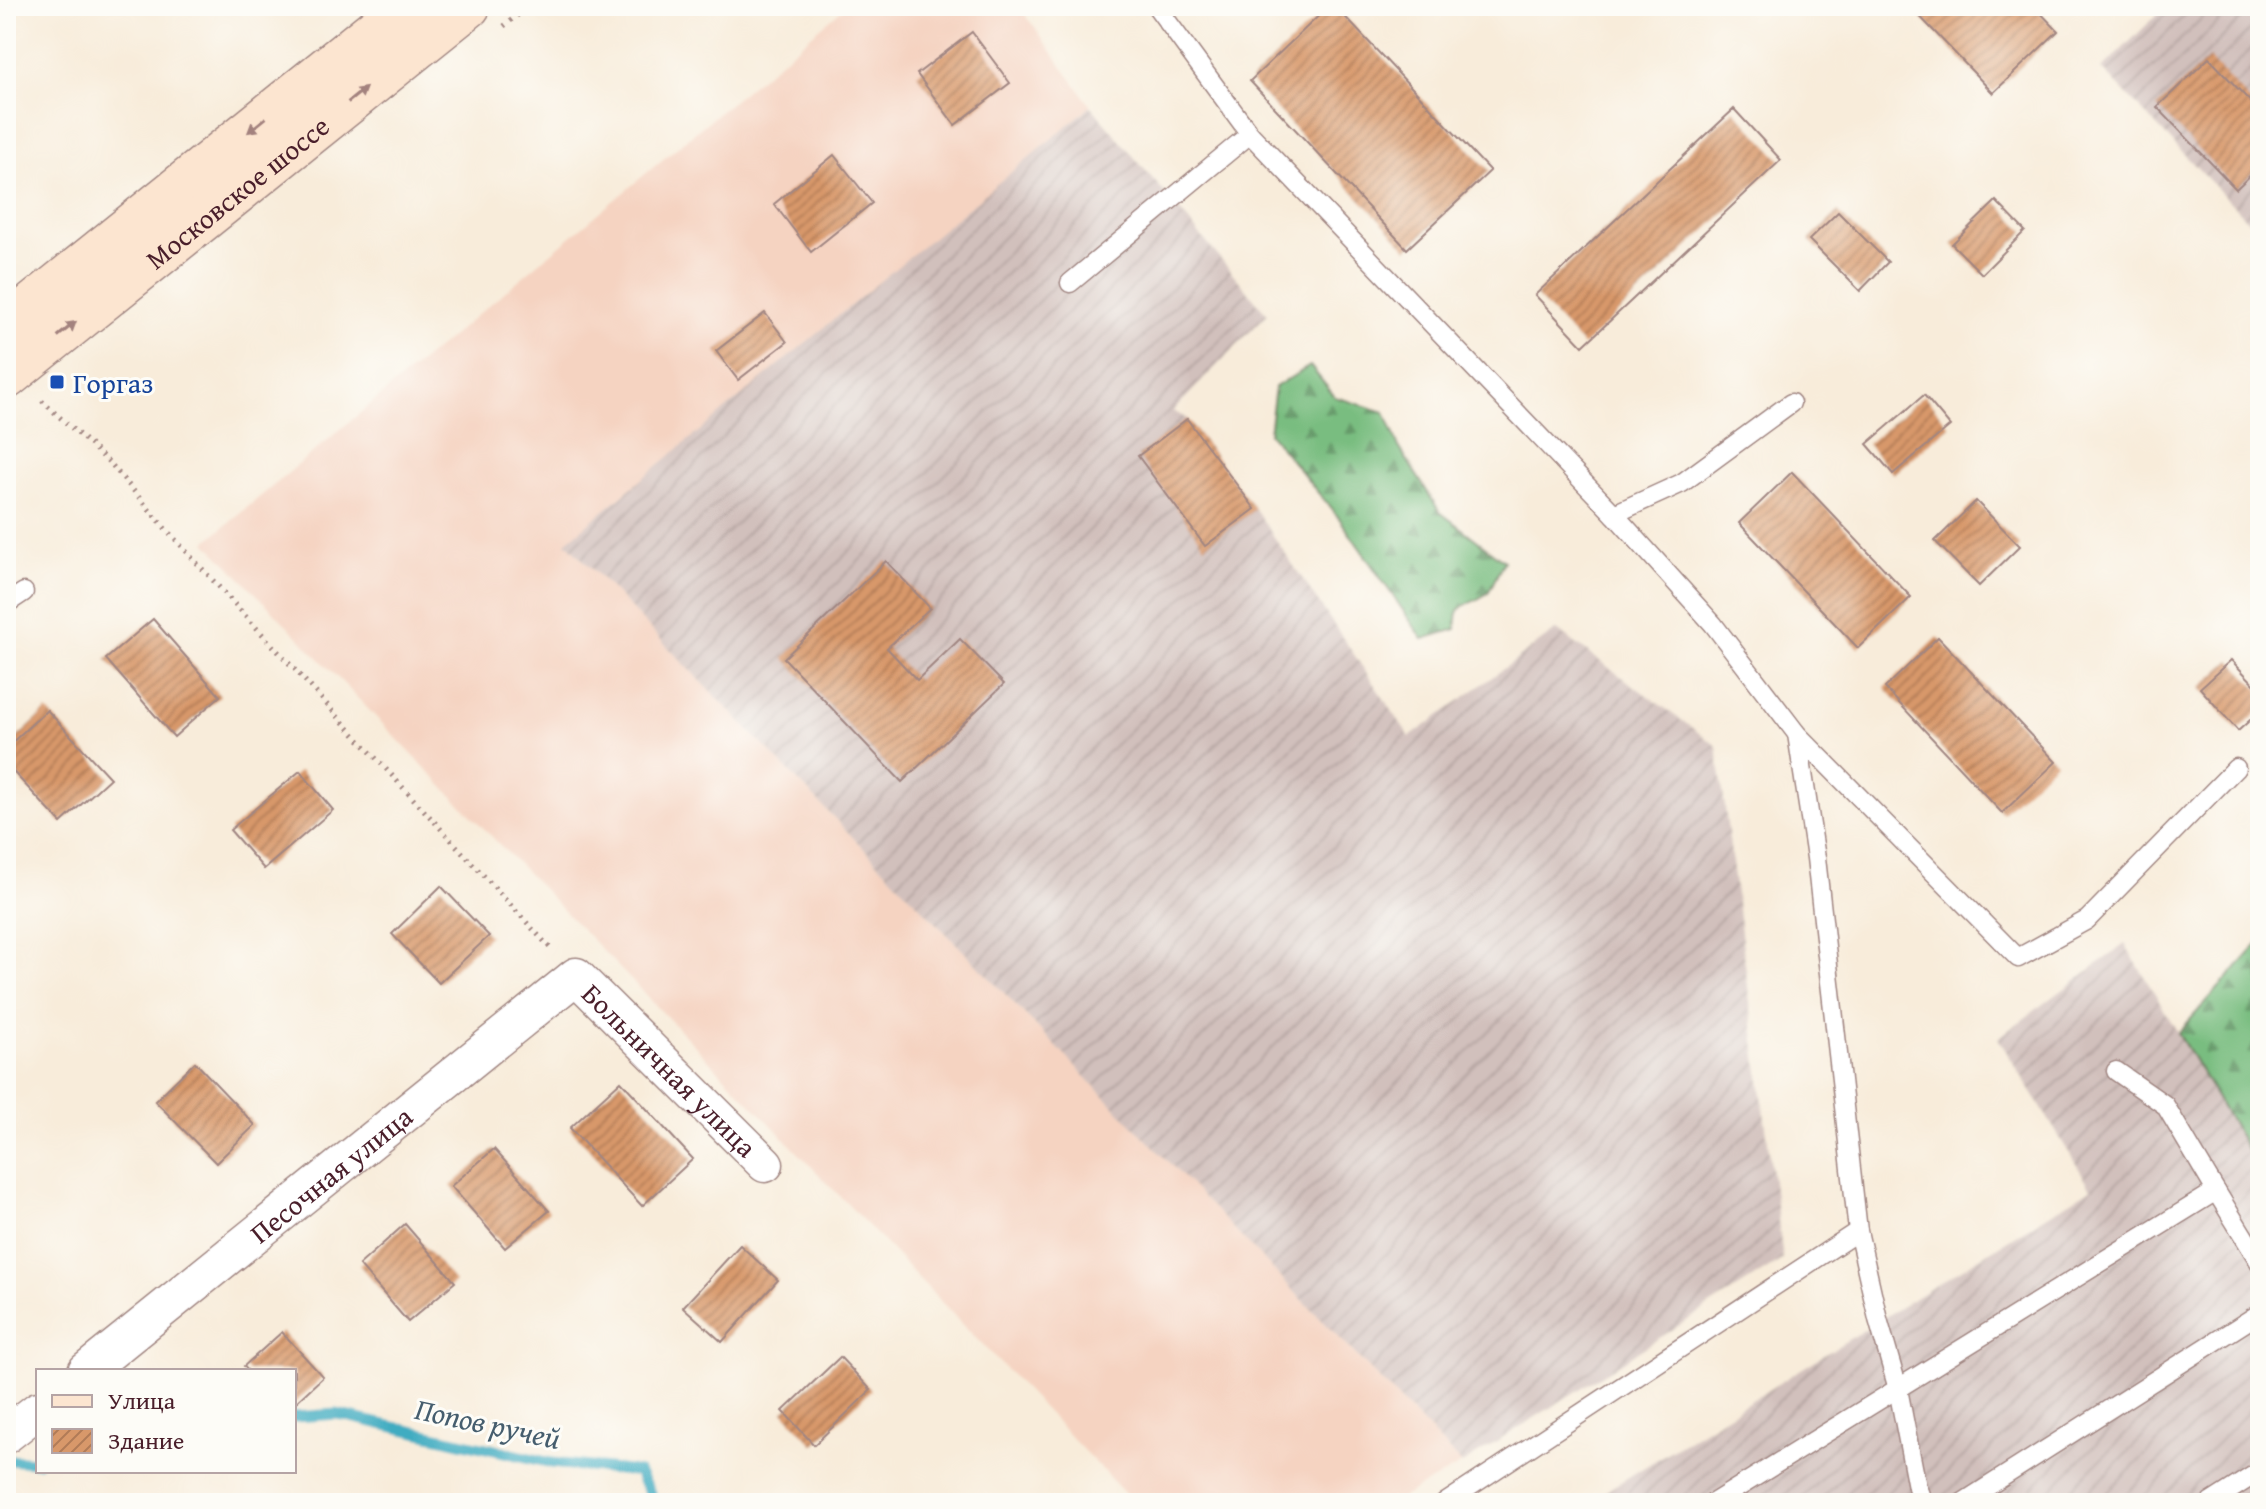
<svg xmlns="http://www.w3.org/2000/svg" width="2266" height="1509" viewBox="0 0 2266 1509" font-family="'Gentium Book Plus',serif">
<style>
.built{fill:#f5d3c1}
.industrial{fill:url(#industrial-furrows)}
.forest{fill:url(#forest-firs);stroke:#626e56;stroke-width:2}
.lines{fill:none;stroke-linecap:round;stroke-linejoin:round}
.stream{stroke:#41acc1;stroke-width:11}
.building{fill:url(#building-hatch)}
.service-casing{stroke:#a18682;stroke-width:21}
.minor-casing{stroke:#a18682;stroke-width:39}
.secondary-casing{stroke:#a18682;stroke-width:47}
.path{stroke:#a18682;stroke-width:5;stroke-dasharray:2 6;stroke-linecap:butt}
.service{stroke:#fff;stroke-width:18}
.minor{stroke:#fff;stroke-width:36}
.secondary{stroke:#fce5d0;stroke-width:44}
.oneway{fill:#a3827e}
.transit-dot{fill:#1a4fb4;stroke:#fdfcf7;stroke-width:3}
.labels{text-anchor:middle;dominant-baseline:central;stroke-width:6;stroke-linejoin:round;paint-order:stroke}
.street-label{font-size:28px;fill:#4a1f2b;stroke:#fdfcf7}
.transit-label{font-size:28px;fill:#164399;stroke:#fdfcf7;text-anchor:start}
.water-label{font-size:30px;font-style:italic;fill:#465e6e;stroke:#fdfcf7}
</style>
<defs>
<pattern id="industrial-furrows" width="10" height="10" patternUnits="userSpaceOnUse" patternTransform="scale(2)"><rect width="10" height="10" fill="#d1c0bc"/><path d="M-1 1l2-2M0 10L10 0M9 11l2-2" fill="none" stroke="#b5a5a2"/></pattern>
<pattern id="forest-firs" width="22" height="20" patternUnits="userSpaceOnUse" patternTransform="scale(2)"><rect width="22" height="20" fill="#79bd80"/><path d="M5 1l3.5 6h-7zM16 11l3.5 6h-7z" fill="#659969"/></pattern>
<pattern id="building-hatch" width="6" height="6" patternUnits="userSpaceOnUse" patternTransform="scale(2)"><rect width="6" height="6" fill="#d8986a"/><path d="M-1 1l2-2M0 6l6-6M5 7l2-2" fill="none" stroke="#b17b57"/></pattern>
</defs>
<rect width="100%" height="100%" fill="#fdfcf7"/>
<filter id="ink" filterUnits="userSpaceOnUse"><feTurbulence type="fractalNoise" baseFrequency=".0125" numOctaves="2"/><feDisplacementMap in="SourceGraphic" scale="16" xChannelSelector="R" yChannelSelector="G"/><feConvolveMatrix kernelMatrix="1 2 1 2 8 2 1 2 1" color-interpolation-filters="sRGB"/></filter>
<filter id="wash" filterUnits="userSpaceOnUse"><feTurbulence type="fractalNoise" baseFrequency=".006" numOctaves="4" result="noise"/><feDisplacementMap in="SourceGraphic" scale="32" xChannelSelector="R" yChannelSelector="G"/><feGaussianBlur stdDeviation="1.8" result="paint"/><feColorMatrix in="noise" values="0 0 0 0 0 0 0 0 0 0 0 0 0 0 0 0 0 1.4 0 .05"/><feComposite in="paint" operator="in"/></filter>
<g filter="url(#wash)">
<rect width="100%" height="100%" fill="#f8ecda"/>
<!-- built -->
<polygon class="built" points="846,6 1019,6 1091,106 567,543 1462,1464 1392,1503 1134,1503 764,1117 206,542"/>
<!-- industrial -->
<g class="industrial">
<polygon points="2166,6 2260,6 2260,233 2102,69"/>
<polygon points="1091,106 1267,314 1173,411 1187,419 1255,509 1410,737 1557,630 1717,746 1783,1259 1462,1464 566,542"/>
<polygon points="2125,944 2260,1171 2260,1503 1587,1503 2091,1188 1998,1038"/>
</g>
<!-- forest -->
<g class="forest">
<polygon points="1310,366 1335,397 1385,412 1399,447 1440,512 1504,561 1488,593 1458,610 1456,629 1423,639 1339,518 1269,433 1275,387"/>
<polygon points="2260,942 2260,1171 2178,1033"/>
</g>
<g class="lines">
<!-- stream -->
<g class="stream">
<polyline points="294,1417 337,1414 552,1463 638,1472 656,1503"/>
<polyline points="6,1460 38,1462"/>
</g>
</g>
<g id="blocks">
<!-- building -->
<g class="building">
<polygon points="1329,6 1335,6 1490,171 1407,249 1250,81"/>
<polygon points="1910,6 2034,6 2058,31 1993,93"/>
<polygon points="972,32 1010,83 955,125 917,74"/>
<polygon points="2209,58 2260,112 2260,166 2236,189 2157,107"/>
<polygon points="1734,109 1781,160 1583,346 1535,295"/>
<polygon points="834,155 872,203 811,252 774,204"/>
<polygon points="1996,201 2025,231 1982,274 1952,244"/>
<polygon points="1838,212 1888,262 1860,291 1809,240"/>
<polygon points="765,313 787,342 738,380 716,351"/>
<polygon points="1924,395 1950,426 1893,474 1867,444"/>
<polygon points="1187,419 1255,509 1205,546 1138,456"/>
<polygon points="1792,472 1911,597 1858,648 1739,523"/>
<polygon points="1976,501 2020,546 1979,586 1935,541"/>
<polygon points="886,561 930,608 887,648 917,680 960,639 1004,684 902,782 784,658"/>
<polygon points="153,619 220,696 174,737 106,659"/>
<polygon points="1938,637 2056,762 2002,813 1885,688"/>
<polygon points="2231,660 2260,690 2260,711 2238,731 2200,688"/>
<polygon points="47,710 110,778 61,823 6,764 6,748"/>
<polygon points="300,771 333,810 264,869 230,830"/>
<polygon points="441,886 489,936 439,983 392,934"/>
<polygon points="195,1062 255,1125 216,1163 155,1101"/>
<polygon points="621,1081 693,1159 642,1206 570,1128"/>
<polygon points="494,1149 549,1211 505,1248 451,1186"/>
<polygon points="405,1224 455,1282 408,1322 359,1265"/>
<polygon points="740,1245 778,1280 722,1342 683,1307"/>
<polygon points="282,1332 323,1377 294,1404 294,1371 248,1371 244,1366"/>
<polygon points="840,1357 871,1390 814,1445 783,1411"/>
</g>
</g>
</g>
<g filter="url(#ink)">
<use href="#blocks" fill-opacity="0" stroke="#a18682" stroke-width="2"/>
<g class="lines">
<defs>
<g id="service">
<polyline points="1156,6 1250,134 1614,514 1713,624 1797,734 2018,958 2087,920 2236,768"/>
<polyline points="1070,283 1250,134"/>
<polyline points="1614,514 1682,483 1791,403"/>
<polyline points="6,604 24,592"/>
<polyline points="1797,734 1816,858 1858,1231 1878,1319 1898,1389 1917,1487 1923,1503"/>
<polyline points="2216,1191 2260,1263"/>
<polyline points="1445,1503 1858,1231"/>
<polyline points="1713,1503 2216,1191 2165,1105 2116,1071"/>
<polyline points="1962,1503 2260,1313"/>
<polyline points="2210,1503 2260,1471"/>
</g>
<g id="minor">
<path id="s1" d="M86 1371 576 976 765 1164"/>
<polyline points="6,1435 38,1410"/>
</g>
<g id="secondary">
<polyline points="6,327 405,6"/>
<path id="s2" d="M6 377 468 6"/>
</g>
</defs>
<!-- service casing -->
<use href="#service" class="service-casing"/>
<!-- minor casing -->
<use href="#minor" class="minor-casing"/>
<!-- secondary casing -->
<use href="#secondary" class="secondary-casing"/>
<!-- path -->
<g class="path">
<polyline points="504,26 529,6"/>
<polyline points="42,401 111,464 164,527 552,950"/>
</g>
<!-- service -->
<use href="#service" class="service"/>
<!-- minor -->
<use href="#minor" class="minor"/>
<!-- secondary -->
<use href="#secondary" class="secondary"/>
</g>
<!-- one-way arrows -->
<defs><path id="oneway-solid" d="M-6-.8H1V-3.2L6.5 0L1 3.2V.8H-6Z" transform="scale(2)"/></defs>
<g class="oneway">
<use href="#oneway-solid" transform="translate(357 95) rotate(-39)"/>
<use href="#oneway-solid" transform="translate(257 125) rotate(141)"/>
<use href="#oneway-solid" transform="translate(67 329) rotate(-39)"/>
</g>
</g>
<!-- markers -->
<rect class="transit-dot" x="49" y="374" width="16" height="16" rx="4"/>
<g class="labels">
<!-- street labels -->
<g class="street-label">
<text stroke="none"><textPath href="#s2" startOffset="296">Московское шоссе</textPath></text>
<text stroke="none"><textPath href="#s1" startOffset="762">Больничная улица</textPath></text>
<text stroke="none"><textPath href="#s1" startOffset="314">Песочная улица</textPath></text>
</g>
<!-- transit labels -->
<g class="transit-label">
<text x="73" y="382">Горгаз</text>
</g>
<!-- water labels -->
<g class="water-label">
<text transform="translate(488 1423) rotate(12)">Попов ручей</text>
</g>
</g>
<!-- margin -->
<rect width="2266" height="1509" fill="none" stroke="#fdfcf7" stroke-width="32"/>
<!-- legend -->
<rect x="36" y="1369" width="260" height="104" fill="#fdfcf7" stroke="#b5a4a5" stroke-width="2"/>
<rect x="52" y="1395" width="40" height="12" fill="#fce5d0" stroke="#b5a4a5" stroke-width="2"/>
<text x="108" y="1409" font-size="24" fill="#4a1f2b">Улица</text>
<rect x="52" y="1429" width="40" height="24" fill="url(#building-hatch)" stroke="#b5a4a5" stroke-width="2"/>
<text x="108" y="1449" font-size="24" fill="#4a1f2b">Здание</text>
</svg>
